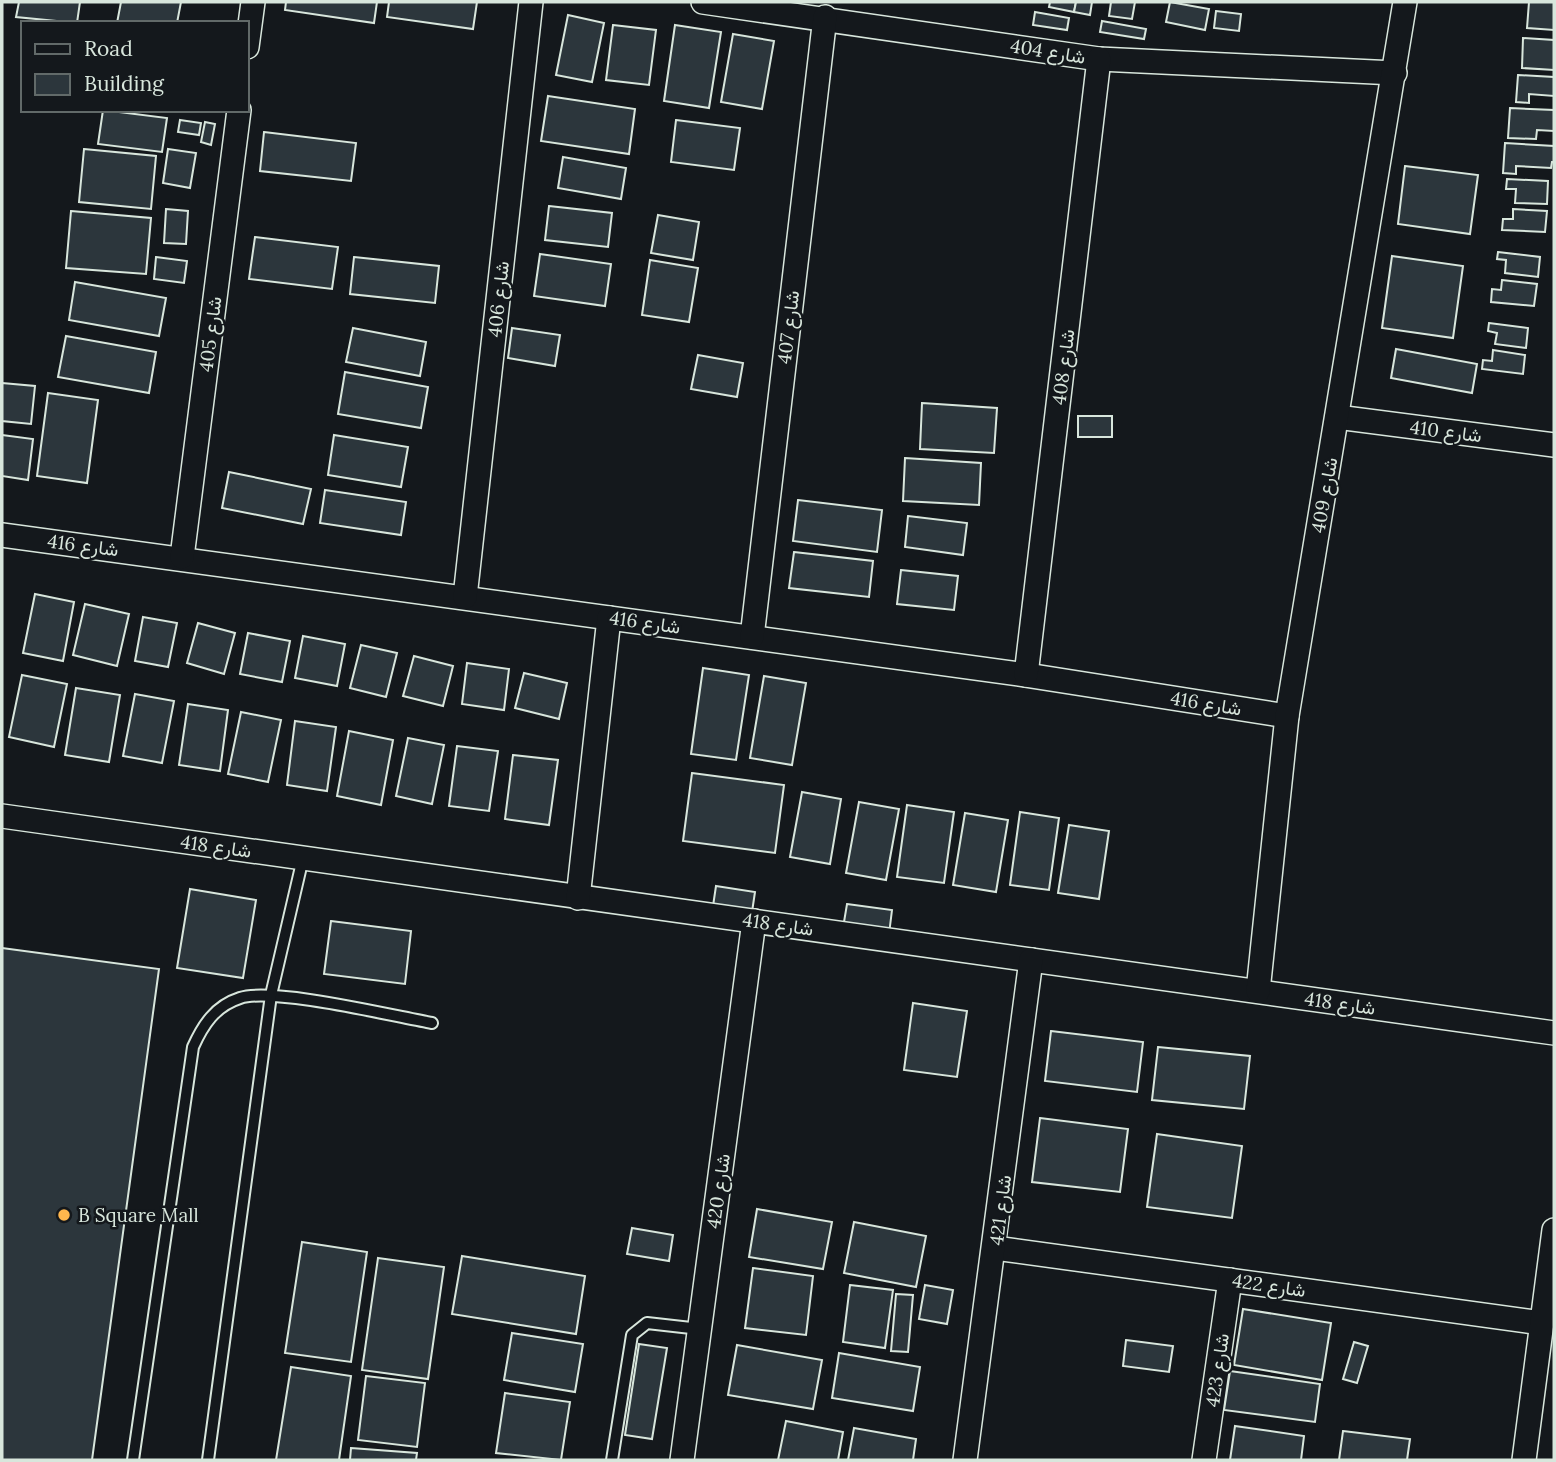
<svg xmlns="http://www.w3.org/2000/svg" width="1556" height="1462" viewBox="0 0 1556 1462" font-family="Lora,Vazirmatn,serif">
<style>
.building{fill:#2c363c;stroke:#d8e6dc;stroke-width:2}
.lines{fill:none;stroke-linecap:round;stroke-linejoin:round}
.service-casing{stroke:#d8e6dc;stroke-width:14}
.minor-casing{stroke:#d8e6dc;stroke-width:26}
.service{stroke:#14181c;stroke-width:10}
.minor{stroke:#14181c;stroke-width:23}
.poi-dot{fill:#ffb74d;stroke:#14181c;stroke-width:2.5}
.labels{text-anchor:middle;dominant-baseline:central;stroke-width:5;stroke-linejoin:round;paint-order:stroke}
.street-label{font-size:19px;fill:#d8e6dc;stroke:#14181c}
.poi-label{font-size:19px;fill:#d8e6dc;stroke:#14181c;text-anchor:start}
</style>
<rect width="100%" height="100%" fill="#14181c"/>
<!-- building -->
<g class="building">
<polygon points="19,2 80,2 77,23 16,17"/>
<polygon points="121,2 181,2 177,23 117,23"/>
<polygon points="286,2 377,2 374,23 285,10"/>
<polygon points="389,2 477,2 473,29 387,17"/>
<polygon points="1050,2 1076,2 1074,12 1049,7"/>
<polygon points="1076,2 1092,2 1090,15 1074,12"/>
<polygon points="1111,2 1135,2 1132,19 1109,16"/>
<polygon points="1170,2 1209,9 1205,30 1166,22"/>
<polygon points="1529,2 1554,2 1554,30 1527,28"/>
<polygon points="1216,11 1241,14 1239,31 1214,28"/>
<polygon points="1035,12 1069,18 1067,30 1033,25"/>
<polygon points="568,15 604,23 592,82 556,75"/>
<polygon points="1102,21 1146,29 1144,39 1100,32"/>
<polygon points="613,25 656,30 649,85 606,80"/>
<polygon points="675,25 721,32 709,108 664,101"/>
<polygon points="733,34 774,41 762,109 721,102"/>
<polygon points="1523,38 1554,40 1554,70 1522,68"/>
<polygon points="1518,75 1554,77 1554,96 1529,94 1529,103 1516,102"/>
<polygon points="548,96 635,109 629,154 541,141"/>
<polygon points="1510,108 1554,110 1554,131 1537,130 1536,139 1508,138"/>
<polygon points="103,110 167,118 162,152 98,144"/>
<polygon points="180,120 201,123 199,135 178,132"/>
<polygon points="676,120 740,128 734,170 671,162"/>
<polygon points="205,122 215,124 211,145 201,142"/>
<polygon points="264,132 356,143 351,181 260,171"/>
<polygon points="1505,143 1554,146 1554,162 1552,162 1551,168 1516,166 1516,174 1503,173"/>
<polygon points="84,149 156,156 151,209 79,202"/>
<polygon points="168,149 196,153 190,188 163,183"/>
<polygon points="563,157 626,168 621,199 558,188"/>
<polygon points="1405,166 1478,175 1470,234 1398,224"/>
<polygon points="1507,179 1548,181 1547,204 1515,203 1516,189 1506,189"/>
<polygon points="549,206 612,213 608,247 545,240"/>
<polygon points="166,209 188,211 186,244 164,243"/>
<polygon points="1513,209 1547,211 1545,232 1502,230 1503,219 1513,219"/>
<polygon points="71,211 151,218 146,274 66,268"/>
<polygon points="658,215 699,222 693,260 651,253"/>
<polygon points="255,237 338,247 332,289 249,279"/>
<polygon points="1498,252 1540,257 1538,277 1505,273 1506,260 1497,259"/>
<polygon points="540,254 611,264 605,306 534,296"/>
<polygon points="1392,256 1463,266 1453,338 1382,328"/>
<polygon points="156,257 187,261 184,283 154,279"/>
<polygon points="354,257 439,266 435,303 350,294"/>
<polygon points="650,260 698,268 689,322 642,315"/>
<polygon points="1502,280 1537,284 1534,306 1491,302 1492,289 1501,290"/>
<polygon points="75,282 166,298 159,336 69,320"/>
<polygon points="1489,323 1528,328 1526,348 1495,344 1497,333 1488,331"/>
<polygon points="353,328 426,342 420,376 346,362"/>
<polygon points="512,328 560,335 555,366 508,358"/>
<polygon points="66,336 156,352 149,393 58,377"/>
<polygon points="1396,349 1477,364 1472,393 1391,378"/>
<polygon points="1493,350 1525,355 1523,374 1482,369 1483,360 1492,361"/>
<polygon points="698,355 743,363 737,397 691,389"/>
<polygon points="345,372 428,387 421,428 338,414"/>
<polygon points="2,383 35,386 31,424 2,421"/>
<polygon points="48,393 98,400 87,483 37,476"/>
<polygon points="922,403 997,408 994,453 920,449"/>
<rect x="1078" y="416" width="34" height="21"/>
<polygon points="2,435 33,439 28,480 2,476"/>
<polygon points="334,435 408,447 401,487 328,475"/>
<polygon points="905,458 981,463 979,505 903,501"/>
<polygon points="229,472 311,489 303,524 222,508"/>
<polygon points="325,490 406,502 401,535 320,523"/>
<polygon points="798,500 882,510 877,552 793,541"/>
<polygon points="908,516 967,523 963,555 905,547"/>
<polygon points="794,552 873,561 869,597 789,588"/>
<polygon points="901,570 958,576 954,610 897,604"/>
<polygon points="35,594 74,602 63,661 23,653"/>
<polygon points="85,604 129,614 117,666 73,655"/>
<polygon points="143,617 177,623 168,667 135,661"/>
<polygon points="198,623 235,633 224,674 187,663"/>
<polygon points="248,633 290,641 282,682 240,674"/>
<polygon points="303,636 345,644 337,686 295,678"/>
<polygon points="361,645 397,653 386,697 350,688"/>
<polygon points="414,656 453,666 443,706 403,696"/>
<polygon points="467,663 509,669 504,710 462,704"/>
<polygon points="703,668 749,675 736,760 691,754"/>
<polygon points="524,673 567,683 559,719 515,708"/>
<polygon points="22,675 67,684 54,747 9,737"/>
<polygon points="764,676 806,683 792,765 750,758"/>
<polygon points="76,688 120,695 109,762 65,755"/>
<polygon points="135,694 174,701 162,763 123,756"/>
<polygon points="188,704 228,710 220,771 179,765"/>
<polygon points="241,712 281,720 268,782 228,774"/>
<polygon points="295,721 336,727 327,791 287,785"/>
<polygon points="349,731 393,740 381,805 337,796"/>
<polygon points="408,738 444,745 432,804 396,796"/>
<polygon points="457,746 498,751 489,811 449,806"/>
<polygon points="513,755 558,760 549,825 505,819"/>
<polygon points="692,773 784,785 775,853 683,841"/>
<polygon points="802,792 841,799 830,864 790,857"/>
<polygon points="859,802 899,809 886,880 846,873"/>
<polygon points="907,805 954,812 944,883 897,877"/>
<polygon points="1020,812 1059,818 1049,890 1010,885"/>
<polygon points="965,813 1008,820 996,892 953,885"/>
<polygon points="1069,825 1109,831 1099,899 1058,893"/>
<polygon points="716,886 755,892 752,912 713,906"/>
<polygon points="190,889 256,900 243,978 177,968"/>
<polygon points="847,904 892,910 889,934 843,928"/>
<polygon points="331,921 411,931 405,984 324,974"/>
<polygon points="2,948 159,969 92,1460 2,1460"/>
<polygon points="913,1003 967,1011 957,1077 904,1070"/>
<polygon points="1051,1031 1143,1042 1137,1092 1045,1081"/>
<polygon points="1158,1047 1250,1056 1244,1109 1152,1100"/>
<polygon points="1040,1118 1128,1129 1120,1192 1032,1182"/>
<polygon points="1157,1134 1242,1146 1232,1218 1147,1207"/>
<polygon points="757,1209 832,1222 823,1269 749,1257"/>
<polygon points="854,1222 926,1236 916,1287 844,1273"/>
<polygon points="632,1228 673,1235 669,1261 627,1254"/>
<polygon points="302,1242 367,1252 351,1362 285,1353"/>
<polygon points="462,1256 585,1276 576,1334 452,1314"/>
<polygon points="378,1258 444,1267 428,1379 362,1370"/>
<polygon points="753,1268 813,1276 806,1335 745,1328"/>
<polygon points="850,1285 893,1290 885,1348 843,1342"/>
<polygon points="925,1285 953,1290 947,1324 919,1319"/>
<polygon points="896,1294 913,1295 908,1352 891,1351"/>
<polygon points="1243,1309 1331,1323 1322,1380 1234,1365"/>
<polygon points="512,1333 583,1344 575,1392 504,1380"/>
<polygon points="1126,1340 1173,1346 1169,1372 1123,1366"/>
<polygon points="1354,1342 1368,1346 1357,1383 1343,1379"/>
<polygon points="639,1344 667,1348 652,1439 625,1435"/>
<polygon points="737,1345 822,1360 813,1409 728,1395"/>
<polygon points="839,1353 920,1367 913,1411 832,1398"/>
<polygon points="291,1367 351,1376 339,1460 276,1460"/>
<polygon points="1230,1371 1320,1384 1315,1422 1224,1410"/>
<polygon points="366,1376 425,1383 417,1447 358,1440"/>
<polygon points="505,1393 570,1402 561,1460 496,1453"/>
<polygon points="786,1421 843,1432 838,1460 778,1460"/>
<polygon points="1235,1426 1304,1436 1301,1460 1230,1460"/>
<polygon points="854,1428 916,1439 913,1460 848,1460"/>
<polygon points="1343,1431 1410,1439 1407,1460 1339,1460"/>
<polygon points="351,1448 417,1453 416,1460 350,1460"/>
</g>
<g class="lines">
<defs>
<g id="service">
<path d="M133 1460 193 1047C203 1025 215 1006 240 998 272 987 393 1016 432 1023"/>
<polyline points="208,1460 271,995 303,858"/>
<polyline points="612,1460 632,1335 647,1323 700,1329"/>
</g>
<g id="minor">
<polyline points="703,2 1099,59 1395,73"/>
<polyline points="247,47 253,2"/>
<polyline points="1337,417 1554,445"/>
<polyline points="2,535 1026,675 1287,716"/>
<polyline points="182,557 239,110"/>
<polyline points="465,597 531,2"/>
<polyline points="752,637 825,17"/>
<polyline points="1026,675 1099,59"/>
<polyline points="2,816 1554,1033"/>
<polyline points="578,898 609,618"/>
<polyline points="1258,991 1287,716 1405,2"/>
<polyline points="995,1248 1542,1323"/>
<polyline points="682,1460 754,921"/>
<polyline points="965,1460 1031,960"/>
<polyline points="1204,1460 1230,1280"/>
<polyline points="1524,1460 1554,1230"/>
</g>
</defs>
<!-- service casing -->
<use href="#service" class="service-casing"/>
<!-- minor casing -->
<use href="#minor" class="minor-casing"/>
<!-- service -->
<use href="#service" class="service"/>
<!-- minor -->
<use href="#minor" class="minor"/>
</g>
<!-- markers -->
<circle class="poi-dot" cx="64" cy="1215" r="7"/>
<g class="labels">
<!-- street labels -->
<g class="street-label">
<text transform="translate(1048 51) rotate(9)">شارع 404</text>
<text transform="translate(498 299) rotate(-84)">شارع 406</text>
<text transform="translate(788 327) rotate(-83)">شارع 407</text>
<text transform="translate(210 334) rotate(-83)">شارع 405</text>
<text transform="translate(1063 367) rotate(-83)">شارع 408</text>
<text transform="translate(1446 431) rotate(7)">شارع 410</text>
<text transform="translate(1324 495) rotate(-80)">شارع 409</text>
<text transform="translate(83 545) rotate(7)">شارع 416</text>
<text transform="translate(645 622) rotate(8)">شارع 416</text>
<text transform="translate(1206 703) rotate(9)">شارع 416</text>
<text transform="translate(216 846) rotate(8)">شارع 418</text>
<text transform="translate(778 924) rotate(8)">شارع 418</text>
<text transform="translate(1340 1003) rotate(8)">شارع 418</text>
<text transform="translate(718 1191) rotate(-82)">شارع 420</text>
<text transform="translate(1000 1210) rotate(-83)">شارع 421</text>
<text transform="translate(1269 1285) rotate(8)">شارع 422</text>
<text transform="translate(1217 1370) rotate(-82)">شارع 423</text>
</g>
<!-- poi labels -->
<g class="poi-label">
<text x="78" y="1215">B Square Mall</text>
</g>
</g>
<!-- border -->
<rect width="1556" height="1462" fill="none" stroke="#d8e6dc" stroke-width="7"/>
<!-- legend -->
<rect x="21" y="21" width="228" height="91" fill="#14181c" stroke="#626a69" stroke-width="2"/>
<rect x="35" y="44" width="35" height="10" fill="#14181c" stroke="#626a69" stroke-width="2"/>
<text x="84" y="56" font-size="21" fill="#d8e6dc">Road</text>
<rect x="35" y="74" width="35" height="21" fill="#2c363c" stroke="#626a69" stroke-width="2"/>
<text x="84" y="91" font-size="21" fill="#d8e6dc">Building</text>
</svg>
